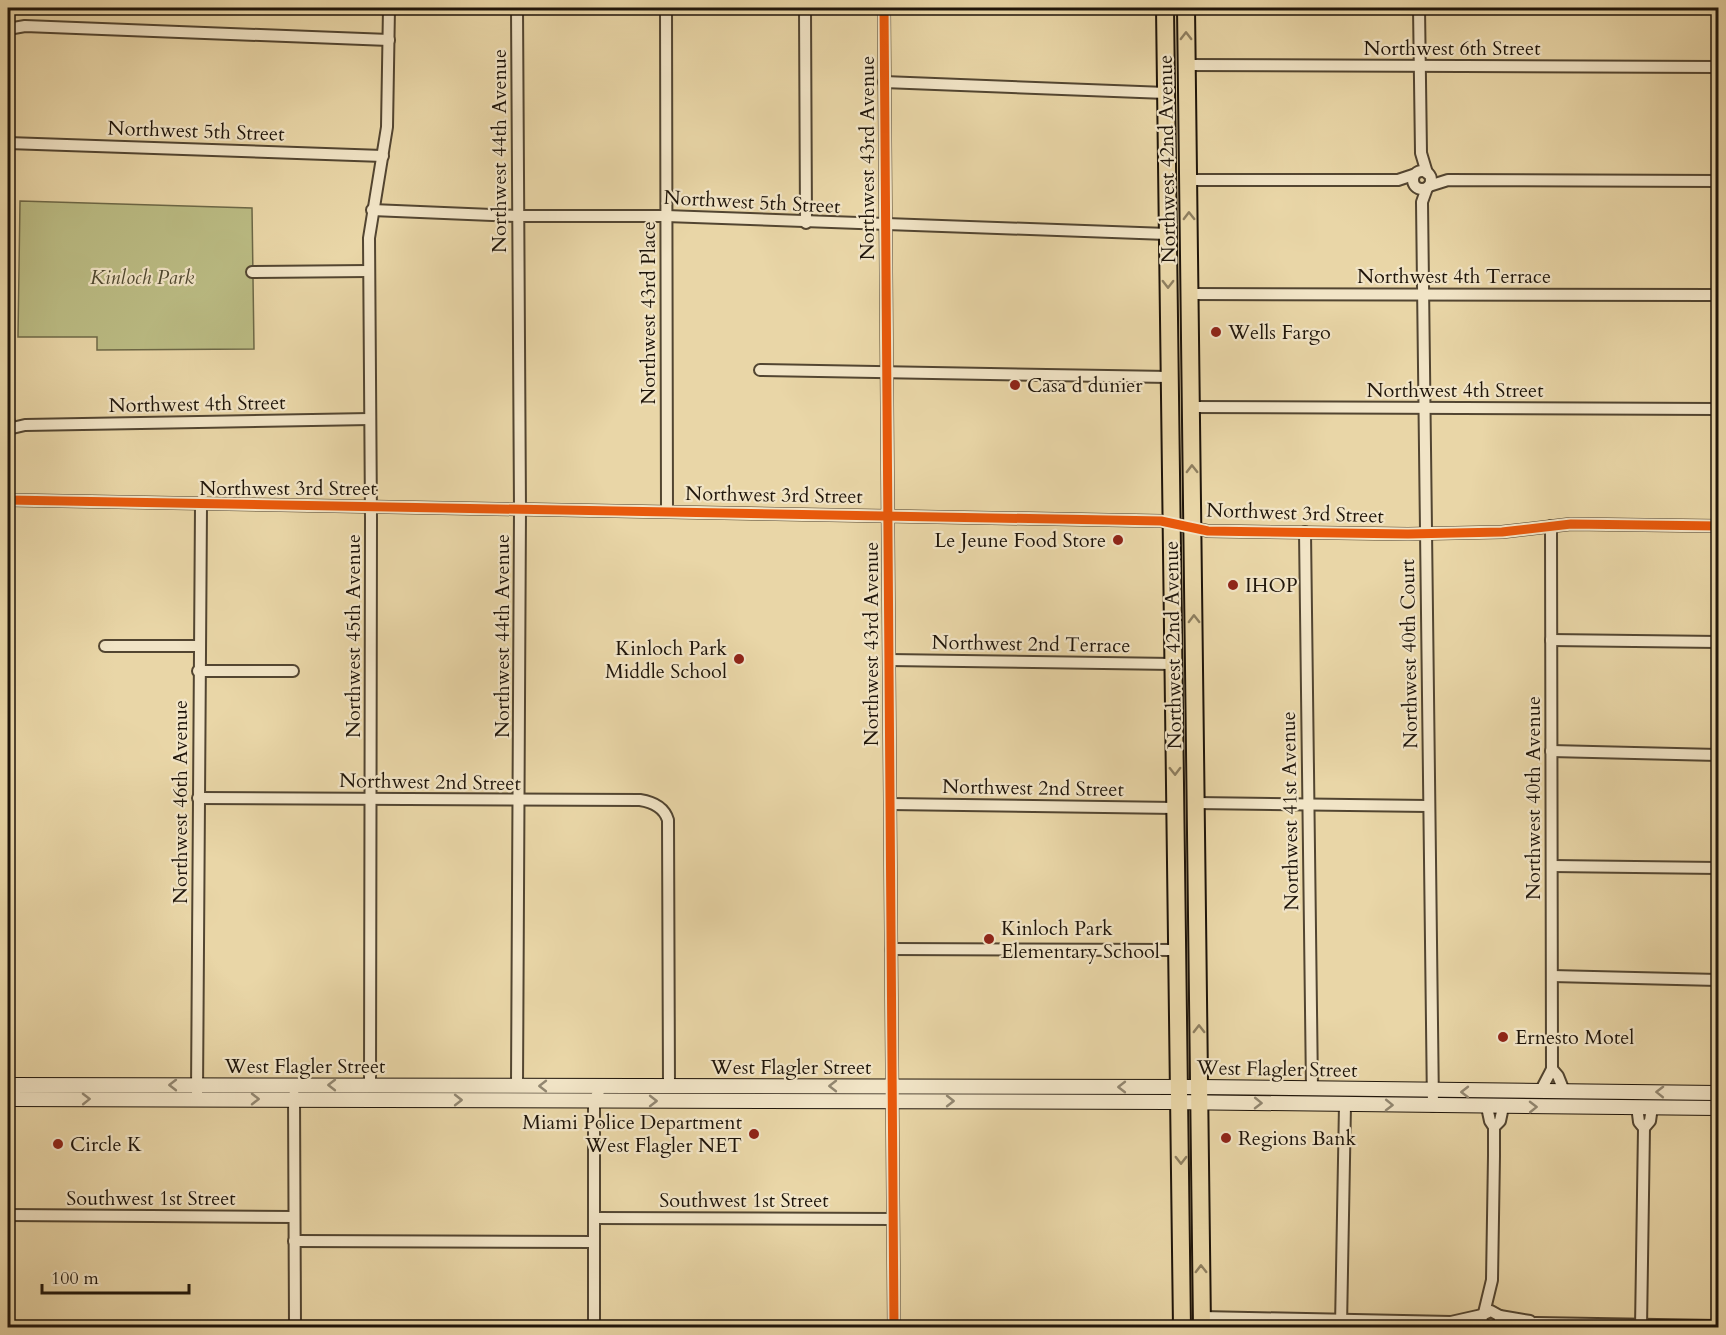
<svg xmlns="http://www.w3.org/2000/svg" width="1726" height="1335" viewBox="0 0 1726 1335" font-family="Cardo,serif">
<style>
.green{fill:#bbbc84;stroke:#6d6847;stroke-width:1.5}
.lines{fill:none;stroke-linecap:round;stroke-linejoin:round}
.minor-casing{stroke:#524531;stroke-width:14}
.tertiary-casing{stroke:#524531;stroke-width:15}
.secondary-casing{stroke:#1f150a;stroke-width:16}
.primary-casing{stroke:#1f150a;stroke-width:20}
.minor{stroke:#f1e4c6;stroke-width:10}
.tertiary{stroke:#f1e4c6;stroke-width:12}
.secondary{stroke:#f1e4c6;stroke-width:14}
.primary{stroke:#e9d6a7;stroke-width:16}
.cycleway-casing{stroke:#f1e4c6;stroke-width:13}
.cycleway{stroke:#e8590c;stroke-width:9}
.oneway{stroke:#8e7f60}
.oneway2{stroke:#928771}
.poi-dot{fill:#8f2418;stroke:#f1e4c6;stroke-width:2}
.labels{text-anchor:middle;dominant-baseline:central;stroke-width:4.5;stroke-linejoin:round;paint-order:stroke}
.street-label{font-size:20px;fill:#1f150a;stroke:#f1e4c6}
.park-label{font-size:20px;font-style:italic;fill:#4e472f;stroke:#f1e4c6}
.poi-label{font-size:20px;fill:#1f150a;stroke:#f1e4c6;text-anchor:start}
</style>
<rect width="100%" height="100%" fill="#e9d6a7"/>
<filter id="stains"><feTurbulence type="fractalNoise" baseFrequency=".00333" numOctaves="4"/><feColorMatrix values="0 0 0 0 .2 0 0 0 0 .09 0 0 0 0 .02 0 0 0 .5 -.17"/></filter>
<radialGradient id="worn" r=".72"><stop offset=".6" stop-color="#630" stop-opacity="0"/><stop offset="1" stop-color="#630" stop-opacity=".3"/></radialGradient>
<!-- green -->
<polygon class="green" points="20,201 252,208 254,349 97,350 97,337 18,337"/>
<g class="lines">
<defs>
<g id="minor">
<polyline points="517,8 520,509 517,1086"/>
<polyline points="666,8 667,511"/>
<polyline points="805,8 806,223"/>
<polyline points="884,8 894,1328"/>
<polyline points="1419,8 1421,153 1427,173"/>
<polyline points="8,29 25,26 389,40"/>
<polyline points="1186,65 1718,67"/>
<polyline points="884,82 1166,93"/>
<polyline points="8,143 383,156"/>
<circle cx="1422" cy="180" r="9"/>
<polyline points="1188,180 1398,180 1413,175"/>
<polyline points="1429,186 1448,180 1718,181"/>
<polyline points="1427,188 1422,202 1433,1106"/>
<polyline points="372,210 517,216 666,216 1167,234"/>
<polyline points="252,272 369,271"/>
<polyline points="1189,294 1718,295"/>
<polyline points="760,370 1169,377"/>
<polyline points="1191,407 1718,409"/>
<polyline points="8,429 25,425 370,419"/>
<polyline points="8,500 1161,521 1208,531 1408,534 1502,532 1571,524 1718,526"/>
<polyline points="1305,532 1312,1089"/>
<polyline points="1551,640 1718,642"/>
<polyline points="105,646 199,646"/>
<polyline points="889,660 1173,664"/>
<polyline points="198,671 293,671"/>
<polyline points="1551,751 1718,755"/>
<path d="M198 798 640 800C653 802 664 807 668 820L669 1086"/>
<polyline points="1196,803 1428,806"/>
<polyline points="890,804 1175,808"/>
<polyline points="1552,866 1718,868"/>
<polyline points="891,949 1177,950"/>
<polyline points="1552,976 1718,980"/>
<polyline points="1552,1069 1558,1076 1564,1091"/>
<polyline points="370,1085 371,518 369,238 387,127 389,8"/>
<polyline points="1540,1092 1552,1069 1551,526"/>
<polyline points="197,1093 201,506"/>
<polyline points="294,1095 295,1328"/>
<polyline points="1637,1106 1639,1122 1644,1128 1641,1328"/>
<polyline points="1494,1127 1500,1121 1503,1107"/>
<polyline points="1644,1128 1650,1121 1652,1107"/>
<polyline points="8,1215 294,1217"/>
<polyline points="594,1218 893,1219"/>
<polyline points="294,1241 594,1242"/>
<polyline points="1484,1313 1492,1280 1494,1156 1494,1127 1490,1121 1487,1107"/>
<polyline points="1500,1316 1530,1321"/>
<polyline points="1202,1317 1451,1322 1482,1315"/>
<polyline points="8,1324 17,1328"/>
<polyline points="1341,1326 1345,1105"/>
<polyline points="594,1328 594,1100 602,1086"/>
<polyline points="1481,1328 1482,1315 1491,1311 1500,1316 1500,1328"/>
<polyline points="1506,1328 1536,1323 1718,1326"/>
</g>
<polyline id="tertiary" points="8,420 8,430"/>
<g id="secondary">
<polyline points="8,1085 1199,1087 1718,1093"/>
<polyline points="8,1099 1169,1102 1718,1108"/>
</g>
<g id="primary">
<polyline points="1165,8 1182,1328"/>
<polyline points="1186,8 1202,1328"/>
</g>
</defs>
<!-- minor casing -->
<use href="#minor" class="minor-casing"/>
<!-- tertiary casing -->
<use href="#tertiary" class="tertiary-casing"/>
<!-- secondary casing -->
<use href="#secondary" class="secondary-casing"/>
<!-- primary casing -->
<use href="#primary" class="primary-casing"/>
<!-- minor -->
<use href="#minor" class="minor"/>
<!-- tertiary -->
<use href="#tertiary" class="tertiary"/>
<!-- secondary -->
<use href="#secondary" class="secondary"/>
<!-- primary -->
<use href="#primary" class="primary"/>
<defs>
<g id="cycleway">
<polyline points="884,8 894,1328"/>
<polyline points="8,500 1161,521 1208,531 1408,534 1502,532 1571,524 1718,526"/>
</g>
</defs>
<!-- cycleway casing -->
<use href="#cycleway" class="cycleway-casing"/>
<!-- cycleway -->
<use href="#cycleway" class="cycleway"/>
</g>
<!-- one-way arrows -->
<defs><path id="oneway-chevron" d="M-2-3.5L2.5 0L-2 3.5" fill="none" stroke-width="1.6" stroke-linecap="round" stroke-linejoin="round" transform="scale(1.5)"/></defs>
<g class="oneway">
<use href="#oneway-chevron" transform="translate(1186 36) rotate(-90)"/>
<use href="#oneway-chevron" transform="translate(1189 216) rotate(-91)"/>
<use href="#oneway-chevron" transform="translate(1168 284) rotate(90)"/>
<use href="#oneway-chevron" transform="translate(1192 469) rotate(-91)"/>
<use href="#oneway-chevron" transform="translate(1194 619) rotate(-91)"/>
<use href="#oneway-chevron" transform="translate(1175 771) rotate(89)"/>
<use href="#oneway-chevron" transform="translate(1199 1029) rotate(-90)"/>
<use href="#oneway-chevron" transform="translate(1181 1160) rotate(90)"/>
<use href="#oneway-chevron" transform="translate(1201 1269) rotate(-91)"/>
</g>
<g class="oneway2">
<use href="#oneway-chevron" transform="translate(173 1085) rotate(-180)"/>
<use href="#oneway-chevron" transform="translate(332 1085) rotate(180)"/>
<use href="#oneway-chevron" transform="translate(543 1086) rotate(-180)"/>
<use href="#oneway-chevron" transform="translate(833 1086) rotate(180)"/>
<use href="#oneway-chevron" transform="translate(1122 1087) rotate(-180)"/>
<use href="#oneway-chevron" transform="translate(1465 1092) rotate(-180)"/>
<use href="#oneway-chevron" transform="translate(1660 1092) rotate(-179)"/>
<use href="#oneway-chevron" transform="translate(86 1099) rotate(-1)"/>
<use href="#oneway-chevron" transform="translate(255 1099)"/>
<use href="#oneway-chevron" transform="translate(458 1100)"/>
<use href="#oneway-chevron" transform="translate(653 1101)"/>
<use href="#oneway-chevron" transform="translate(950 1101)"/>
<use href="#oneway-chevron" transform="translate(1258 1103) rotate(1)"/>
<use href="#oneway-chevron" transform="translate(1389 1105) rotate(1)"/>
<use href="#oneway-chevron" transform="translate(1533 1107) rotate(-1)"/>
</g>
<!-- markers -->
<g class="poi-dot">
<circle cx="1216" cy="332" r="6"/>
<circle cx="1015" cy="385" r="6"/>
<circle cx="1118" cy="540" r="6"/>
<circle cx="1233" cy="585" r="6"/>
<circle cx="739" cy="659" r="6"/>
<circle cx="989" cy="939" r="6"/>
<circle cx="1503" cy="1037" r="6"/>
<circle cx="754" cy="1134" r="6"/>
<circle cx="1226" cy="1138" r="6"/>
<circle cx="58" cy="1144" r="6"/>
</g>
<g class="labels">
<!-- street labels -->
<g class="street-label">
<text x="1452" y="48">Northwest 6th Street</text>
<text transform="translate(196 131) rotate(2)">Northwest 5th Street</text>
<text transform="translate(499 151) rotate(-90)">Northwest 44th Avenue</text>
<text transform="translate(867 158) rotate(-90)">Northwest 43rd Avenue</text>
<text transform="translate(1167 159) rotate(-91)">Northwest 42nd Avenue</text>
<text transform="translate(752 202) rotate(3)">Northwest 5th Street</text>
<text x="1454" y="276">Northwest 4th Terrace</text>
<text transform="translate(648 313) rotate(-90)">Northwest 43rd Place</text>
<text x="1455" y="390">Northwest 4th Street</text>
<text transform="translate(197 404) rotate(-1)">Northwest 4th Street</text>
<text x="288" y="488">Northwest 3rd Street</text>
<text transform="translate(774 495) rotate(1)">Northwest 3rd Street</text>
<text transform="translate(1295 513) rotate(2)">Northwest 3rd Street</text>
<text transform="translate(353 636) rotate(-90)">Northwest 45th Avenue</text>
<text transform="translate(502 636) rotate(-90)">Northwest 44th Avenue</text>
<text transform="translate(871 644) rotate(-90)">Northwest 43rd Avenue</text>
<text transform="translate(1031 644) rotate(1)">Northwest 2nd Terrace</text>
<text transform="translate(1173 645) rotate(-91)">Northwest 42nd Avenue</text>
<text transform="translate(1409 654) rotate(-91)">Northwest 40th Court</text>
<text transform="translate(430 782) rotate(1)">Northwest 2nd Street</text>
<text transform="translate(1033 788) rotate(1)">Northwest 2nd Street</text>
<text transform="translate(1533 798) rotate(-90)">Northwest 40th Avenue</text>
<text transform="translate(180 802) rotate(-90)">Northwest 46th Avenue</text>
<text transform="translate(1290 811) rotate(-91)">Northwest 41st Avenue</text>
<text x="305" y="1066">West Flagler Street</text>
<text x="791" y="1067">West Flagler Street</text>
<text transform="translate(1277 1069) rotate(1)">West Flagler Street</text>
<text x="151" y="1198">Southwest 1st Street</text>
<text x="744" y="1200">Southwest 1st Street</text>
</g>
<!-- park labels -->
<g class="park-label">
<text x="142" y="277">Kinloch Park</text>
</g>
<!-- poi labels -->
<g class="poi-label">
<text x="1228" y="332">Wells Fargo</text>
<text x="1027" y="385">Casa d dunier</text>
<text x="1106" y="540" text-anchor="end">Le Jeune Food Store</text>
<text x="1245" y="585">IHOP</text>
<text x="727" y="648" text-anchor="end">Kinloch Park<tspan x="727" dy="23">Middle School</tspan></text>
<text x="1001" y="928">Kinloch Park<tspan x="1001" dy="23">Elementary School</tspan></text>
<text x="1515" y="1037">Ernesto Motel</text>
<text x="742" y="1122" text-anchor="end">Miami Police Department<tspan x="742" dy="23">West Flagler NET</tspan></text>
<text x="1238" y="1138">Regions Bank</text>
<text x="70" y="1144">Circle K</text>
</g>
</g>
<!-- margin -->
<rect width="1726" height="1335" fill="none" stroke="#e9d6a7" stroke-width="30"/>
<rect x="9" y="9" width="1708" height="1317" fill="none" stroke="#1f150a" stroke-width="3"/>
<rect x="15" y="15" width="1696" height="1305" fill="none" stroke="#1f150a" stroke-width="1.5"/>
<!-- scale -->
<path d="M42 1284v9h147v-9" fill="none" stroke="#1f150a" stroke-width="3"/>
<text x="51" y="1284" font-size="18" fill="#1f150a" stroke="#f1e4c6" stroke-width="4.5" paint-order="stroke">100 m</text>
<rect width="100%" height="100%" filter="url(#stains)"/>
<rect width="100%" height="100%" fill="url(#worn)"/>
</svg>
